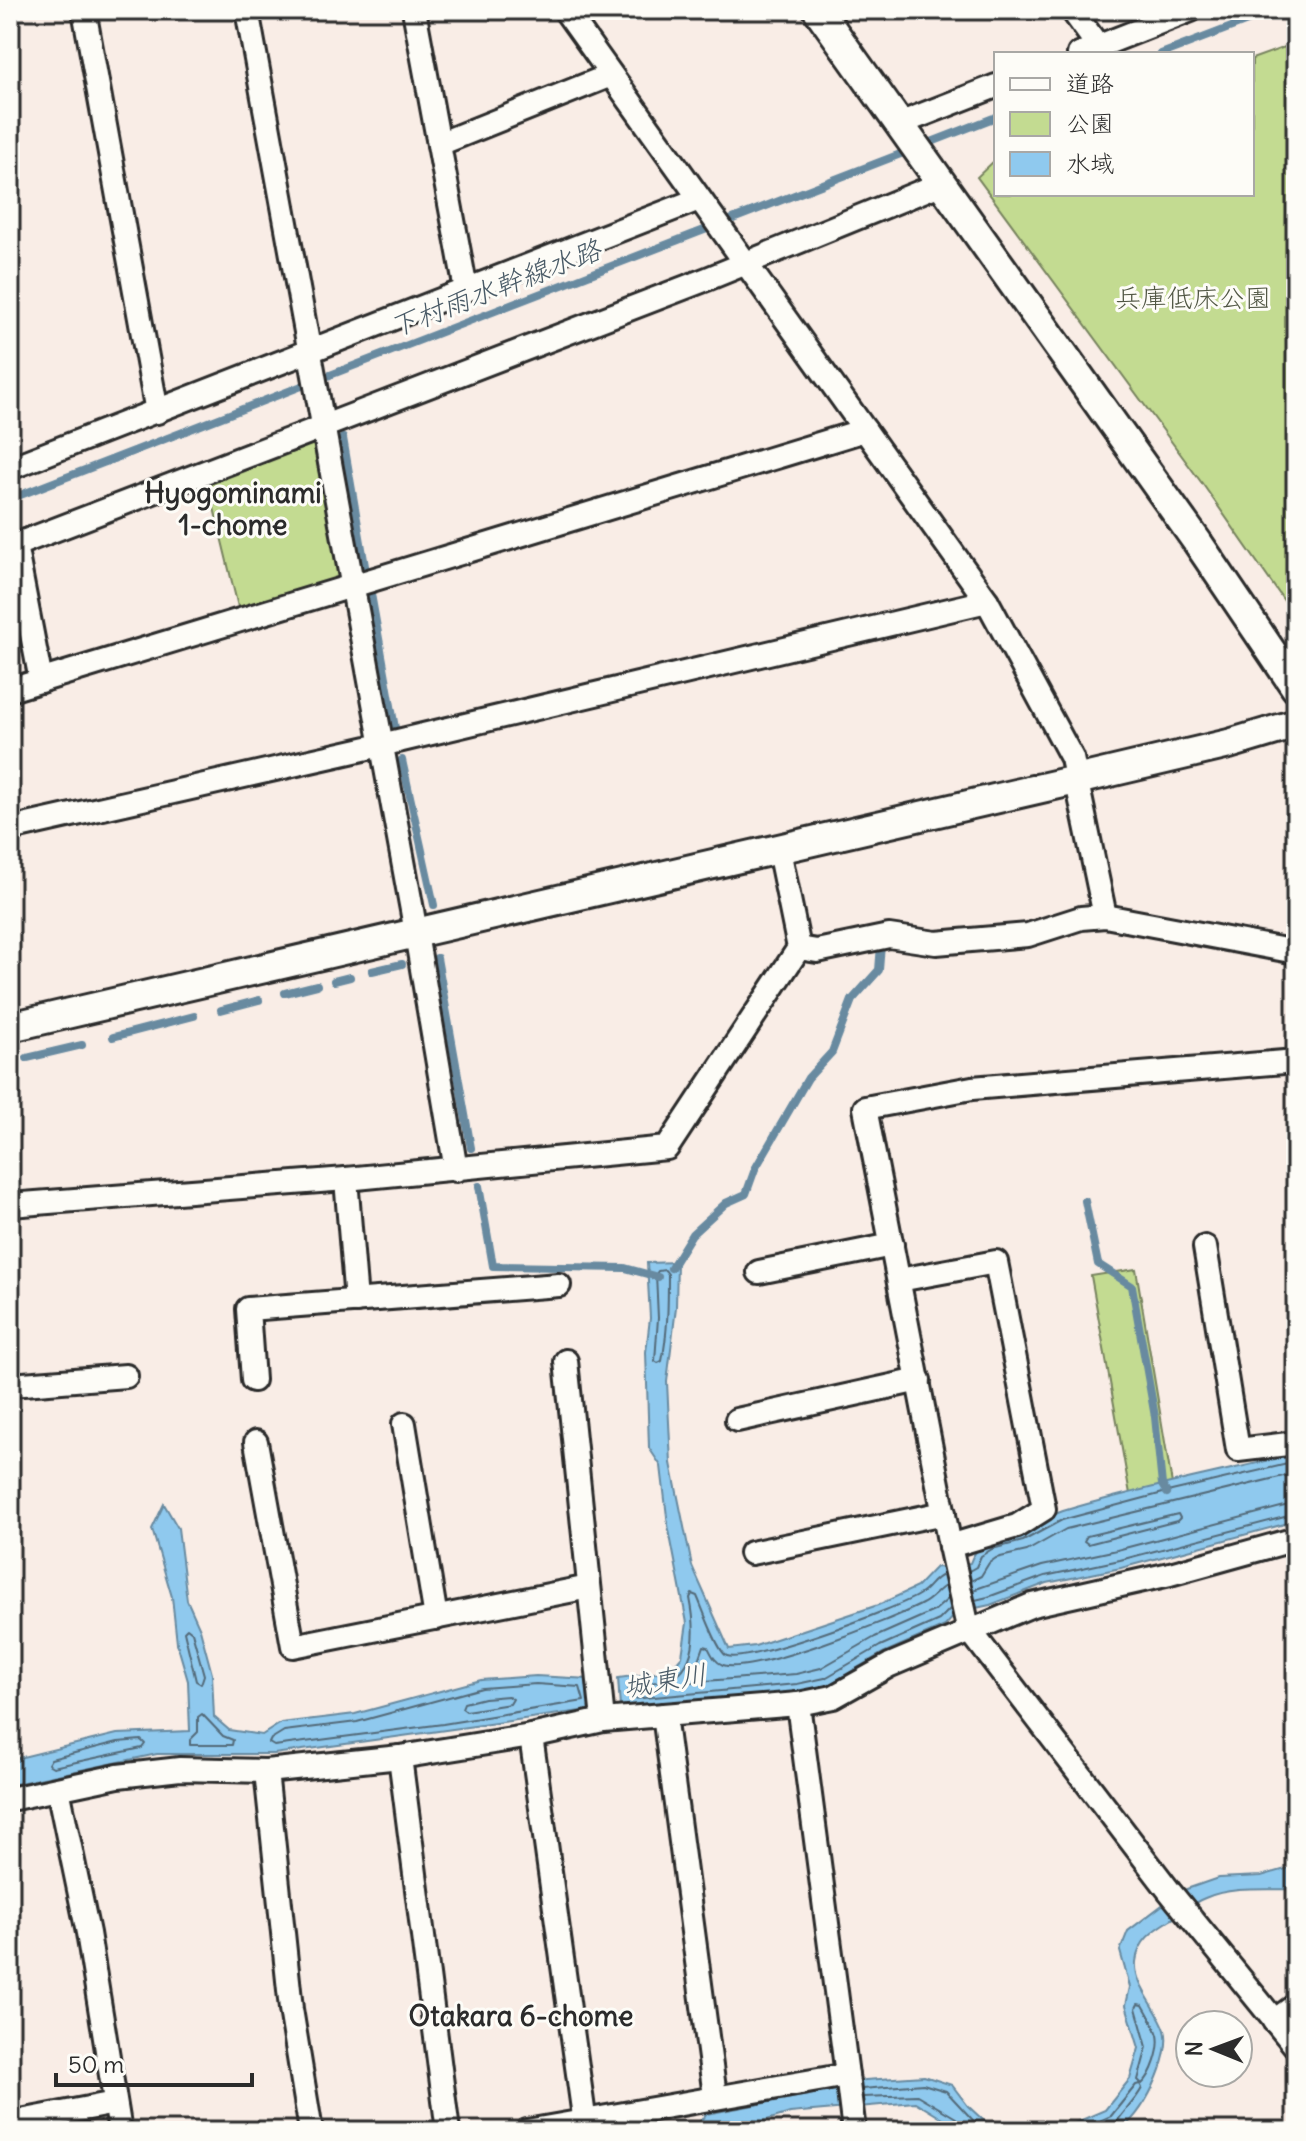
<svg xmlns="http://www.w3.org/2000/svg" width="1306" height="2141" viewBox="0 0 1306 2141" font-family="Delius,'Klee One',sans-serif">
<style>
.green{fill:#c3db91;stroke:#77835e;stroke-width:2}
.water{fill:#8fc9ee;stroke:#678aa0;stroke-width:2}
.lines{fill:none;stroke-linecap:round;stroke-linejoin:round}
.shore{stroke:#536a79;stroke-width:2}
.stream{stroke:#678aa0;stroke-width:8}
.minor-casing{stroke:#2b2b2b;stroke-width:28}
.tertiary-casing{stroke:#2b2b2b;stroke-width:34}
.minor{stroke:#fdfcf7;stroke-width:22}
.tertiary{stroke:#fdfcf7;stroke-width:28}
.labels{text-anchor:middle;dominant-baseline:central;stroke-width:6;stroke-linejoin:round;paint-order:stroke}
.park-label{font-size:26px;fill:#515744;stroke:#fdfcf7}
.water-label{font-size:28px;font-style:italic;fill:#495a66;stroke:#fdfcf7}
.neighbourhood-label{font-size:28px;font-weight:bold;fill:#2b2b2b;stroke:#fdfcf7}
</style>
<rect width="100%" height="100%" fill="#f9ede6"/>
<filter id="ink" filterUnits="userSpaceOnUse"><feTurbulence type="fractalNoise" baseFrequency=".0125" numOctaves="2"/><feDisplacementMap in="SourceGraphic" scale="16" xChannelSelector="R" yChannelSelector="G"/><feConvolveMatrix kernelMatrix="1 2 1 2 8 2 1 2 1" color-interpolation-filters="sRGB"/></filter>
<g filter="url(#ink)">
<!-- green -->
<g class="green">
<polygon points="1296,43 1296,618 1204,486 977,177 996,159 996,194 1252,194 1252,59"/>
<polygon points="313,442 340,580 239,611 207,479"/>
<polygon points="1136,1269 1172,1484 1130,1494 1091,1276"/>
</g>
<!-- water -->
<g class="water">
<path d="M677 1262 676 1307 667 1382 671 1463 692 1566 729 1649 755 1646 878 1605 917 1587 936 1567 950 1568 970 1563C979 1538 998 1542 1019 1534 1035 1528 1047 1516 1063 1511 1139 1488 1218 1473 1296 1454V1521L1121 1568 1047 1583 990 1605 976 1608 955 1615 945 1626 883 1653 828 1685 798 1692 620 1708 618 1678 669 1671 682 1656 687 1623 668 1525 661 1466 649 1448 646 1352 650 1318 647 1263Z"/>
<polygon points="164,1504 178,1528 187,1600 200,1629 212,1674 214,1717 229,1730 262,1735 281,1723 355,1714 481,1680 536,1676 589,1679 595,1709 274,1754 157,1754 10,1785 10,1760 117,1734 190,1731 188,1681 177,1643 172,1597 152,1529"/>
<path d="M1296 1866V1889C1267 1890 1232 1886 1205 1898 1191 1903 1181 1914 1169 1921 1153 1931 1138 1941 1136 1962 1134 1986 1158 2008 1165 2030 1173 2054 1142 2121 1117 2131 1108 2134 1069 2131 1056 2131L1105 2110 1130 2079 1139 2048 1126 2005 1130 1987 1120 1951 1128 1931 1181 1891 1218 1878 1261 1876Z"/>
<polygon points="924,2076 952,2085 968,2106 995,2131 957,2131 951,2124 915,2102 790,2113 731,2131 692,2131 706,2114 829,2091 865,2080"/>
</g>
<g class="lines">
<!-- shore -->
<g class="shore">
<path d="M665 1270 668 1274C668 1303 668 1332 662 1361L658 1363 655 1361 658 1318 656 1274 658 1271Z"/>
<polygon points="1178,1514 1180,1518 1177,1521 1088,1544 1084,1541 1087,1536"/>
<polyline points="969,1571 976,1567 981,1556 992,1549 1023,1541 1062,1520 1163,1493 1296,1462"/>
<path d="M943 1575C933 1578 929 1589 920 1594 897 1609 749 1663 727 1656 718 1653 702 1607 697 1596L692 1594 690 1598C695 1623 699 1661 674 1677 663 1684 642 1682 629 1685L628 1696 632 1699 797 1684 825 1678 880 1646 939 1620 950 1609"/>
<polyline points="971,1581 981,1576 989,1563 996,1558 1027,1551 1066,1529 1296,1473"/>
<path d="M945 1586C937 1591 931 1600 922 1604 892 1620 751 1675 723 1665 715 1662 712 1655 708 1647L704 1646 698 1663 688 1679 692 1682 796 1674 821 1668 875 1637 934 1611 948 1599"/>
<polyline points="973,1590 1042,1566 1117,1550 1296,1503"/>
<polyline points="975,1600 988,1597 1045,1576 1120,1560 1296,1514"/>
<polygon points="187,1628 192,1632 204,1675 201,1684 196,1681 184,1631"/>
<polygon points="536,1684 580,1687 584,1701 443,1724 274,1746 269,1743 271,1739 284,1731 357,1722 482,1688"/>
<polygon points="508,1696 513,1699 510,1704 466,1711 462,1708 464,1703 484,1698"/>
<polygon points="202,1714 223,1736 233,1740 232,1745 190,1745 190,1740 198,1732 198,1717"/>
<polygon points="141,1740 145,1744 142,1748 53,1767 48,1764 51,1759 118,1742"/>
<path d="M1138 2004 1143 2005C1148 2014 1155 2025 1158 2035 1161 2049 1152 2075 1142 2084L1138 2080 1147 2047 1136 2008Z"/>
<polyline points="862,2089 923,2084 946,2091 983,2131"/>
<polyline points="863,2097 917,2095 956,2118 962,2131"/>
<path d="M1077 2131 1111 2116 1136 2085 1140 2084 1142 2088C1135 2103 1115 2118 1113 2131"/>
</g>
<!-- stream -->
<g class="stream">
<polyline points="1161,54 1276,10"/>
<polyline points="343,438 365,566"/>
<polyline points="10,499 996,117"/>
<polyline points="371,594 395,728"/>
<polyline points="402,760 434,905"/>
<polyline points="437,958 471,1148"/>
<polyline points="372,971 402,964"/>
<polyline points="334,981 350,977"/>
<polyline points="285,993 317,985"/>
<polyline points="221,1010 259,1000"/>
<polyline points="113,1037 194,1016"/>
<polyline points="27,1058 82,1045"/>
<polyline points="479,1186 493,1266 625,1268 658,1277"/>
<polyline points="1085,1201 1098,1264 1132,1286 1155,1417 1162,1485 1167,1493"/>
<polyline points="671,1268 692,1234 726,1203 746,1194 755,1169 808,1078 832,1052 852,1000 879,970 881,945"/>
</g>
<defs>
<g id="minor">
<polyline points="84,10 157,412"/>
<polyline points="247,10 412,910 456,1170"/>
<polyline points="414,10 466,290"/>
<polyline points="565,10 987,601 1072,758 1105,916"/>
<polyline points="1072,10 1098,46"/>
<polyline points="1079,54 1191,10"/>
<polyline points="899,124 996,86"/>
<polyline points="439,144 611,75"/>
<polyline points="10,468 699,199"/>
<polyline points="15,545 41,681"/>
<polyline points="10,547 707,279 940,184"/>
<polyline points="10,690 865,430"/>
<polyline points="10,829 381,745 987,601"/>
<polyline points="799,948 817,951 889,936 936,943 1028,935 1081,918 1105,916 1296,952"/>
<polyline points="1296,1061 972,1088 865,1108 950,1546 967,1623 972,1633 1170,1892 1296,2047"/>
<polyline points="346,1179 356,1301"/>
<polyline points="10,1205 346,1179 667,1148 799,948 779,850"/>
<polyline points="1205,1247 1238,1450 1296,1443"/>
<polyline points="759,1272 892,1245"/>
<polyline points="899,1280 996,1262 1044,1509 1017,1526 950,1546"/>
<polyline points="566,1361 603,1720"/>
<polyline points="253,1380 248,1309 559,1285"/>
<polyline points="10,1385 126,1376"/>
<polyline points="737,1420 919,1380"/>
<polyline points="404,1424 436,1618"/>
<polyline points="256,1442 293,1646 589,1587"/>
<polyline points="751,1553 944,1513"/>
<polyline points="664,1715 715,2096"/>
<polyline points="531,1736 586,2131"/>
<polyline points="400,1757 448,2131"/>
<polyline points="266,1771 291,2009 311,2131"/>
<polyline points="58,1789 88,1933 120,2131"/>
<polyline points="10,1799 118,1776 180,1769 266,1771 400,1757 531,1736 603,1720 798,1704 833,1697 890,1665 1032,1605 1170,1574 1296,1539"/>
<polyline points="1274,2021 1296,2005"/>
<polyline points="847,2075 854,2131"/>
<polyline points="10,2123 115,2103"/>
<polyline points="527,2131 847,2075 798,1704"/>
</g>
<g id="tertiary">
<polyline points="818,10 1198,543 1296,688"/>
<polyline points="10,1027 1076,780 1229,744 1296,724"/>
</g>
</defs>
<!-- minor casing -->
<use href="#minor" class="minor-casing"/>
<!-- tertiary casing -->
<use href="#tertiary" class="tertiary-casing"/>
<!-- minor -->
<use href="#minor" class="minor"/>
<!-- tertiary -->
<use href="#tertiary" class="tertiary"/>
</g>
</g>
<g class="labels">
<!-- park labels -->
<g class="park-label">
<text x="1193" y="297">兵庫低床公園</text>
</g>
<!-- water labels -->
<g class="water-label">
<text transform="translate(495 288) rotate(-21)">下村雨水幹線水路</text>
<text transform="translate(665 1680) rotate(-9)">城東川</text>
</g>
<!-- neighbourhood labels -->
<g class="neighbourhood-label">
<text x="233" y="493">Hyogominami<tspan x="233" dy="32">1-chome</tspan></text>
<text x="521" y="2016">Otakara 6-chome</text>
</g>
</g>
<!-- margin -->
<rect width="1306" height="2141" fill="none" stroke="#fdfcf7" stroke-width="40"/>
<rect x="20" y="20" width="1266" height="2101" fill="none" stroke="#2b2b2b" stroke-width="3" filter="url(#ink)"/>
<!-- legend -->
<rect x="994" y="52" width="260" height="144" fill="#fdfcf7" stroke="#a9a8a5" stroke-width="2"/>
<rect x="1010" y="78" width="40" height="12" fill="#fdfcf7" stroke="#a9a8a5" stroke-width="2"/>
<text x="1066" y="92" font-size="24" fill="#2b2b2b">道路</text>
<rect x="1010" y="112" width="40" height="24" fill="#c3db91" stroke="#a9a8a5" stroke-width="2"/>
<text x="1066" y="132" font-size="24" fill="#2b2b2b">公園</text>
<rect x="1010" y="152" width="40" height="24" fill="#8fc9ee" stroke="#a9a8a5" stroke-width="2"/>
<text x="1066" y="172" font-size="24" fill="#2b2b2b">水域</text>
<!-- north arrow -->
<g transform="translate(1214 2049) rotate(271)"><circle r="38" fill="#fdfcf7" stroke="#a9a8a5" stroke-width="2"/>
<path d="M0-6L14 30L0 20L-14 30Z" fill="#2b2b2b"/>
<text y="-12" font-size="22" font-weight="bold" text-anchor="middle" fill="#2b2b2b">N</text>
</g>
<!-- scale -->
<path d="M56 2073v12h196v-12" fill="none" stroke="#2b2b2b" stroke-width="4"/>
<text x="68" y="2073" font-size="24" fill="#2b2b2b" stroke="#fdfcf7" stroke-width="6" paint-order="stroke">50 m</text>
</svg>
